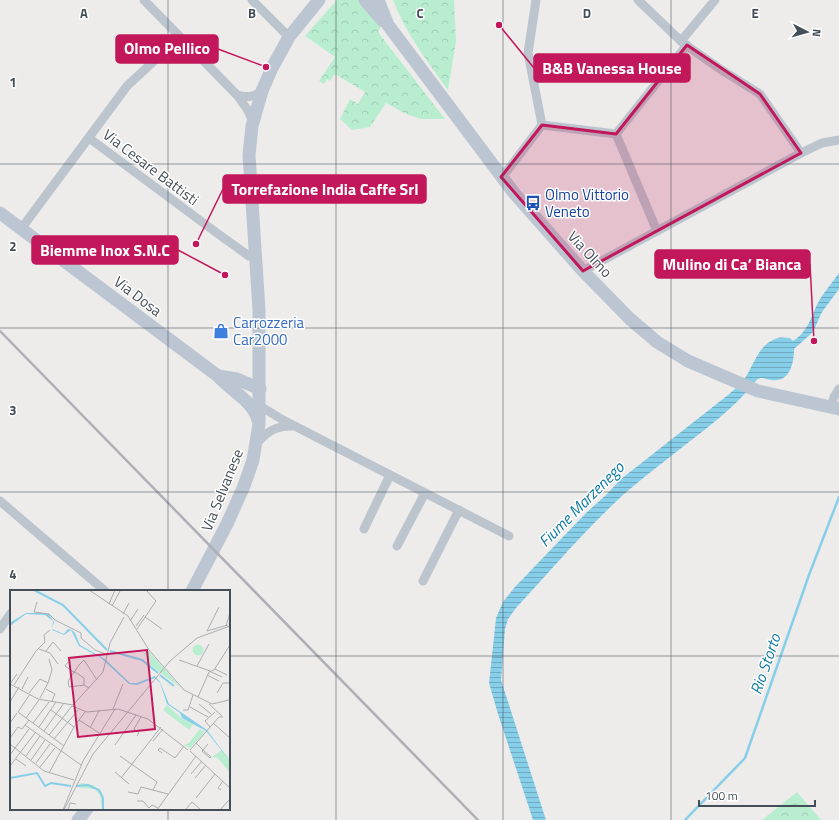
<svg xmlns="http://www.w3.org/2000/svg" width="839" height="820" viewBox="0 0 839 820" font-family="'Titillium Web',sans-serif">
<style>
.forest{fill:url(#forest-crowns)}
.water{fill:url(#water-rules)}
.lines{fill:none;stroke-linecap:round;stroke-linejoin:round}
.stream{stroke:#87cfe9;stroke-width:2.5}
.street{stroke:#bcc5ce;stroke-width:9}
.secondary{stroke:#bcc6d2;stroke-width:13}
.rail{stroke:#aeb0b6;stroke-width:2.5}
.marked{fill:#c2185b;fill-opacity:0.2;stroke:#c2185b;stroke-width:3;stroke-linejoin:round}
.grid{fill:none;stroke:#444e58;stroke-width:1;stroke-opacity:0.55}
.labels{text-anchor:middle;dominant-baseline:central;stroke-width:3;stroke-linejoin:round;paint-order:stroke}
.street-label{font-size:15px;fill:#444e58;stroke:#fff}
.transit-label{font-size:15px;fill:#164399;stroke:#fff;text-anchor:start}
.shop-label{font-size:15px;fill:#366cbe;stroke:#fff;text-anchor:start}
.water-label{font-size:16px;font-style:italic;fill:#0e7aa2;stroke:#fff}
.inset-river{fill:none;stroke:#87cfe9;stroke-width:2}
.inset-road{fill:none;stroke:#aaadb0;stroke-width:1}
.view{fill:#c2185b;fill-opacity:0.15;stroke:#c2185b;stroke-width:2}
.inset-edge{fill:none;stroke:#444e58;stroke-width:2}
.grid-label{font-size:13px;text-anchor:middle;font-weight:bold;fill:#444e58;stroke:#fff;stroke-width:3;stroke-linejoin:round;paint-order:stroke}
.leader{fill:none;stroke:#c2185b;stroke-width:1.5}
.callout-dot{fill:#c2185b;stroke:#fff;stroke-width:1.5}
.callout{fill:#c2185b;stroke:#c2185b;stroke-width:1.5}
.callout-label{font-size:16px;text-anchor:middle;font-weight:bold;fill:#fff}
</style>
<defs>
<pattern id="forest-crowns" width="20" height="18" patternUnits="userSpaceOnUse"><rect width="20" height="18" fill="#b9edd0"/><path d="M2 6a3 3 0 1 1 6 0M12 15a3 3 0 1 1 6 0" fill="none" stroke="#a0cdb5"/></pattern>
<pattern id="water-rules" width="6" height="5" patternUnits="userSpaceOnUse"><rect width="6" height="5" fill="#87cfe9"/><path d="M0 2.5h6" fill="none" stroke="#70aac0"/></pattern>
</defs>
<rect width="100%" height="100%" fill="#eeeceb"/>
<!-- forest -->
<g class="forest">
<polygon points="337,0 360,0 381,27 378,32 445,119 421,119 406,114 386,103 370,127 352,130 340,119 350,99 358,104 365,92 335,74 330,81 327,79 324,84 319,81 335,57 305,36"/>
<path d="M393 0H454L456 42 448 90C427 61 406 34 393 0Z"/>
<polygon points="797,792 821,820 762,820"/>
</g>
<!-- water -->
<path class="water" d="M839 273V289L822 312 813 332 794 349C794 363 790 383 771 380 764 379 760 375 755 382 741 400 724 414 707 428 679 450 651 471 624 494 586 529 551 570 516 608L508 619 505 629 501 680 546 820H533L498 714 489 683 496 618 503 602 514 588 586 513 606 495 621 479 728 395C735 389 742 383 747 375 755 361 760 343 778 338 781 337 786 338 790 338L793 341C810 330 811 315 820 299 826 290 833 281 839 273Z"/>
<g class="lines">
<!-- stream -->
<polyline class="stream" points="685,820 745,758 809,575 839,497"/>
<!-- street -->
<g class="street">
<polyline points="144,0 237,95 247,109 253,121"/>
<polyline points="252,0 289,37"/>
<polyline points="681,41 715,0"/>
<path d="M237 95C247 98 253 97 262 91"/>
<polyline points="542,125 616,134 687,45"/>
<polyline points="616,134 657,231"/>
<polyline points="89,138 221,236 249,256 255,256"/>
<polyline points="801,153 822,143 839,140"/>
<polyline points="501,177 507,171 542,125 528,53 536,0"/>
<polyline points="21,229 127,86 180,37"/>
<polyline points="583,271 801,153 760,94 720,69 683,43 638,0"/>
<polyline points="260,406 283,420 509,536"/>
<polyline points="831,407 834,397 839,389"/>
<path d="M256 444C267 432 276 425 293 426"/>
<polyline points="0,501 105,591"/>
<polyline points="364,529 390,475"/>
<polyline points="397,546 425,493"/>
<polyline points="423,581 459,510"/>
<polyline points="0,629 11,613"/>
</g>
<!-- secondary -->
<g class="secondary">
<polyline points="365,0 383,21"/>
<polyline points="378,0 388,25 514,193 583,271 630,319 657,342 688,361 758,391 839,409"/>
<path d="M0 213 218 376C231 391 253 401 258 420"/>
<polyline points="218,376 237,379 260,389"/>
<polyline points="192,591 227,524 244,486 253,460 259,424 259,310 249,155 252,126 262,91 272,68 289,37 319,0"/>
<polyline points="78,820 87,809"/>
</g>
<!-- rail -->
<polyline class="rail" points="0,331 478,820"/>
</g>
<!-- marked area -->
<path class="marked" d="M687 45 760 94 801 153 583 271 501 177 542 125 616 134Z"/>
<!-- grid -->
<path class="grid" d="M168 0V591M336 0V820M503 0V820M671 0V820M0 164H839M0 328H839M0 492H839M0 656H11M229 656H839M168 809V820"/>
<!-- icons -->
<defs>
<symbol id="bus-bare" viewBox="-9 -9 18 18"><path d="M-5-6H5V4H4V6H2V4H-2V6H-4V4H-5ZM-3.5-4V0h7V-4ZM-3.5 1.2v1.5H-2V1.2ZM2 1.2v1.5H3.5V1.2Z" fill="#1a4fb4" stroke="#fff" stroke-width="2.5" paint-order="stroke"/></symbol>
<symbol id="shop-bare" viewBox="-9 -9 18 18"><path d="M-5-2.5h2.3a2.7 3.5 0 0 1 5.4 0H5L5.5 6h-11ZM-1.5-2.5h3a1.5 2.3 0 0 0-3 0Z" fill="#3f7fe0" stroke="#fff" stroke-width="2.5" paint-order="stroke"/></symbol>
</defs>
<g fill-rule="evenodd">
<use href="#bus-bare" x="522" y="192" width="22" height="22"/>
<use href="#shop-bare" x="210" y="320" width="22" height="22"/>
</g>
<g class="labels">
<!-- street labels -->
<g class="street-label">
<text transform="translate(151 167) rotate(37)">Via Cesare Battisti</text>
<text transform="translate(590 254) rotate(47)">Via Olmo</text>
<text transform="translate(138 296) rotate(37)">Via Dosa</text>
<text transform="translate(222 490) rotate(-68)">Via Selvanese</text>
</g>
<!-- transit labels -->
<g class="transit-label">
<text x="545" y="194">Olmo Vittorio<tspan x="545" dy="17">Veneto</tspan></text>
</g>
<!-- shop labels -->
<g class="shop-label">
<text x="233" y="322">Carrozzeria<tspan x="233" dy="17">Car2000</tspan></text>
</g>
<!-- water labels -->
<g class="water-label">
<text transform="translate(581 504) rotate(-45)">Fiume Marzenego</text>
<text transform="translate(765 664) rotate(-71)">Rio Storto</text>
</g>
</g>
<!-- overview -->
<g transform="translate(10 590)">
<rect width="220" height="220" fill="#eeeceb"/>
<path d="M157 115 171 128 183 134 179 140 153 120Z" fill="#b9edd0"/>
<path d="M182.5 60a5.5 5.5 0 1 1 11 0a5.5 5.5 0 1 1-11 0ZM135 57 171 98 139 74 140 71 134 64 137 61ZM190 139 195 142 180 158 174 155 179 153ZM212 160 220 170V183L208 168 202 167Z" fill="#b9edd0"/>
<path d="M72 193 83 195 90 201 94 220H92L90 205 85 199 65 197Z" fill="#b9edd0"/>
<path d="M16 23H31L39 24 44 32 42 39 54 44 58 39 62 40 65 43 70 55 95 69 120 93H127L145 86 150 92 159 114 197 140 220 171 196 141 172 128 170 123 157 114 150 93 145 88 127 95 119 94 91 68 69 56 61 40 54 45 42 40 43 31 35 25 16 24 0 36 1 32Z" fill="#87cfe9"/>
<path class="inset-river" d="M24 0 53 15 97 60M100 61 132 70 148 83M150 85 164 96M0 188 27 183 35 196 41 193 61 196M66 196 78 195 89 200 93 208V220"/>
<path class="inset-road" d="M79 0 118 26 139 60 174 100 202 114 219 110M27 12 24 22 39 24 45 30 71 43V48L85 60 98 65M99 14 105 0M102 16 110 1M209 17 197 41 218 35M113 24 119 13M135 27 152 39M120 31 128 19M126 36 134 25M216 36 220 23M127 39 146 11 136 0M29 59 40 63 48 74M36 61 43 52 51 61M169 70 200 81M58 72 55 76 65 83M187 76 199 54M205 79 217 85M199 81 212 87M65 82 74 88V95M197 85 209 91M38 93 42 80 39 69M0 94 28 109M0 94 7 84M4 95 26 61 35 52 34 45 40 40M79 98 74 95 59 97 58 91 69 75 74 70 87 90M12 99 18 87M36 99 45 104 42 111M19 103 30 89 38 93 30 108M207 103 213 93H220M188 107 199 82 204 80 220 55M28 109 63 115 93 82 100 53 114 27M0 112 9 97M189 114 201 124M199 114 212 126M62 116 77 122 108 119 138 129 178 160M180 117 198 127M103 119 113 94M41 120 64 137M173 120H178L183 105M8 122 54 156M8 122 20 104M16 128 29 110M69 130 89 143M0 133 7 123M23 133 39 112M203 133 220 148M15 135 71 175M29 137 46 112M200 137 195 131 205 122M80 138 89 121M34 141 54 113M39 145 62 116M127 146 129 143 124 139 131 127M0 148 8 137 12 139 19 130M44 149 68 120M143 151 153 139M186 153 193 160 201 167 200 168 192 161 193 160 198 154M0 154 34 181 64 190M105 155 126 125M180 160 209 127H213M180 161 220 198M152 163 148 160 150 158 165 168 174 156M0 165 19 139M16 166 30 146M110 166 147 192 143 200M6 169 16 176M21 170 35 150M26 173 40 154M0 176 25 143M30 177 45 158M105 182 119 194M39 183 64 137 75 122M181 184 192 171M111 188 151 137M185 188 196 175M211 200 208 198 213 191M118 202 128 204 131 197 158 204M186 208 205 184M127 211H133L139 218 142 215 148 218M53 220 73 171 105 119M54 220 83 164 160 71 187 48 220 36M58 220 60 213 66 214M147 220 186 166M175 220 182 212 191 220M210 220 220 209"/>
<path class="view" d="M137 60 145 139 68 147 59 68Z"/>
<rect width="220" height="220" class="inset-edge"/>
</g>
<g class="grid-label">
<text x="84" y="18">A</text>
<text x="252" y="18">B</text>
<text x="420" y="18">C</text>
<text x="587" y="18">D</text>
<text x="755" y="18">E</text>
<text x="13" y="87">1</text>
<text x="13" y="251">2</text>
<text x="13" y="415">3</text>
<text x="13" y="579">4</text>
</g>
<!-- callouts -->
<path class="leader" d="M266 67L218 49M499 25L534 68M196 244L223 189M225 275L178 250M814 341L810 264"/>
<g class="callout-dot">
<circle cx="266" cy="67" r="4"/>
<circle cx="499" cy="25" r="4"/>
<circle cx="196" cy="244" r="4"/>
<circle cx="225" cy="275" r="4"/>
<circle cx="814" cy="341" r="4"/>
</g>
<g class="callout">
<rect x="116" y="35" width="102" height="28" rx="4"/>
<rect x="534" y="54" width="156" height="28" rx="4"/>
<rect x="223" y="175" width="203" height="28" rx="4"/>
<rect x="32" y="236" width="146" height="28" rx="4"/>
<rect x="655" y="250" width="155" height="28" rx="4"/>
</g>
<g class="callout-label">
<text x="167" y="54">Olmo Pellico</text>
<text x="612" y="74">B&amp;B Vanessa House</text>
<text x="325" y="195">Torrefazione India Caffe Srl</text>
<text x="105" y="256">Biemme Inox S.N.C</text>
<text x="732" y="270">Mulino di Ca’ Bianca</text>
</g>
<!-- north arrow -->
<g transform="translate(807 32) rotate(96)" stroke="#ffffff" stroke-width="3" paint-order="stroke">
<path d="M0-3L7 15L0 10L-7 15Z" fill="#444e58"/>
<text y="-6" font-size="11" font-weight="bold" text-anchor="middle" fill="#444e58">N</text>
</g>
<!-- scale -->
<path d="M699 800v6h116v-6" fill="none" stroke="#444e58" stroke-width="2"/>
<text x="705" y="800" font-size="12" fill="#444e58" stroke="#ffffff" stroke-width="3" paint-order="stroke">100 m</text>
</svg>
